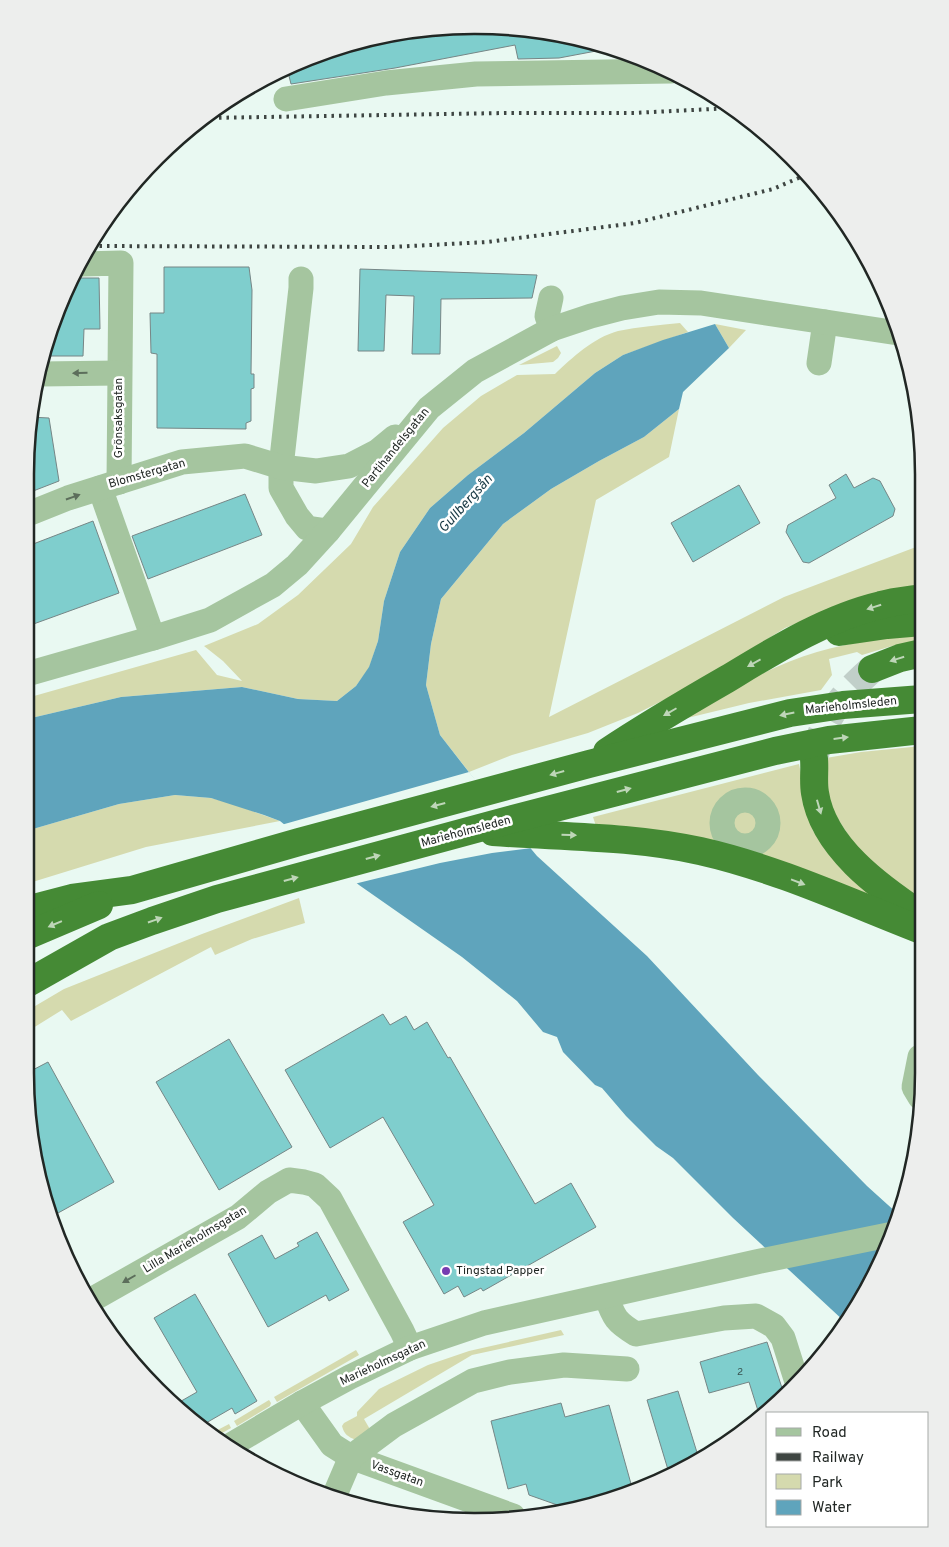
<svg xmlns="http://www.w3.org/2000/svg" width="949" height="1547" viewBox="0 0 949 1547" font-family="Overpass,sans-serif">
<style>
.green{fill:#d5daae}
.water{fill:#5fa4bc}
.pier{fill:#e9f9f2}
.building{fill:#7fcecd;stroke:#768686}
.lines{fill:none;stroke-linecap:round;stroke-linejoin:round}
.highway-tunnel{stroke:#c1cfc9;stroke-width:28;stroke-dasharray:28 14;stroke-linecap:butt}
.minor{stroke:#a5c59f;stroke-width:25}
.highway{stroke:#458a35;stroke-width:28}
.rail{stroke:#3e4542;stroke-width:4;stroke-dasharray:2.5 5;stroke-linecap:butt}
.oneway{fill:#5c6e5b}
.oneway2{fill:#bed6b8}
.poi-dot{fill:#763cb1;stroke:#fff;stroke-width:2}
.labels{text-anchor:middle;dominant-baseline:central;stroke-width:5;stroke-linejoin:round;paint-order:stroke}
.number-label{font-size:10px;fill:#38514e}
.street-label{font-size:12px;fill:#212724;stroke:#fff}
.poi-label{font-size:12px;fill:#212724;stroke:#fff;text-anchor:start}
.water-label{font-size:14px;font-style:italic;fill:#173843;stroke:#fff}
.rim{fill:none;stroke:#212724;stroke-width:2.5}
</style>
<rect width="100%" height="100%" fill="#e9f9f2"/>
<!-- green -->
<g class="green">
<path d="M680 323 688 332 623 355 595 373 524 433 468 475 430 508 400 552 384 601 378 641 369 668 356 686 337 701 298 699 242 687 121 697 27 719V698L196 650 217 675 242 681 223 661 204 646 258 624 298 595 351 544 373 507 443 428 481 396 517 375 555 374C573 357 593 338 618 331 638 327 660 325 680 323Z"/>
<polygon points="715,324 746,330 729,348"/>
<polygon points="557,346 561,353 558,358 553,362 519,365"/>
<polygon points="679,409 669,457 596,500 549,717 784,597 916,547 923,538 922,586 844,605 785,628 700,682 638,713 588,733 512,755 469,772 440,735 426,685 431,644 441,599 503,524 551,489 599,461 644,437"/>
<path d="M922 634V641L892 646 862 655 857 652 829 659 832 675 821 690 749 703 675 721C721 696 766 667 817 652 851 642 886 638 922 634Z"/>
<polygon points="922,746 921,822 918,837 921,865 921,900 887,875 856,847 829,805 826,758 861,752"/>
<polygon points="799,764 813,831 835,857 888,905 596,826 593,817"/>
<polygon points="175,795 211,798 230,803 280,821 146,847 26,884 26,831 119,804"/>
<polygon points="299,898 305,923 252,939 215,955 211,947 71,1021 62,1010 25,1033 25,1012 64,989 202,934"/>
<path d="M561 1330 564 1335 472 1355 364 1419 371 1431 356 1440C348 1437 344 1434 342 1426L344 1423 357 1416V1412L379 1389 428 1365 469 1351Z"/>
<polygon points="356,1350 359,1355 277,1402 274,1397"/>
<polygon points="269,1400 271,1403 270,1406 237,1426 234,1421"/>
<polygon points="229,1424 231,1428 215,1437 210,1434"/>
</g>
<!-- water -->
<polygon class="water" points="715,324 729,348 683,392 679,409 644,437 599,461 551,489 503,524 441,599 431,644 426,685 440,735 496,807 537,856 647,956 758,1075 867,1186 898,1214 890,1244 845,1322 733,1218 673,1158 656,1146 626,1116 602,1088 595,1085 563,1052 557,1037 543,1032 517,1001 462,957 359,885 280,821 264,815 211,798 175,795 119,804 26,831 27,719 121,697 242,687 298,699 337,701 356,686 369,667 378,641 384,601 400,552 430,508 468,475 524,433 595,373 623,355 663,340"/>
<!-- pier -->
<polygon class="pier" points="469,772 532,848 492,853 440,863 354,884 281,825"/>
<!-- building -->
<g class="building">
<polygon points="504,26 591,40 612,48 559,58 518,59 515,45 395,68 291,84 287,68 330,49 416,29"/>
<polygon points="164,267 249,267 252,290 251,374 254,374 254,388 251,389 251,421 246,423 246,429 157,428 157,354 151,353 150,313 164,313"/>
<polygon points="360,269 537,275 532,298 441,299 440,354 412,354 414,296 386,295 384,351 358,351"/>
<polygon points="74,278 99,278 100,329 84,329 83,356 45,356 59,303"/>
<polygon points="29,417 49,418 59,481 28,493"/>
<polygon points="846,474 854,488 873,478 880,481 895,509 893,516 809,563 803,562 786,532 788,525 836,498 829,485"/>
<polygon points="739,485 760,523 693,562 671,523"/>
<polygon points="245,494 262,535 148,579 132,536"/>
<polygon points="93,521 119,593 28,626 28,546"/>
<polygon points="383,1014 390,1025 406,1016 414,1030 427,1022 448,1058 450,1057 535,1204 571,1183 596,1227 483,1291 481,1288 464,1297 458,1286 444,1294 403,1222 434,1205 383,1117 330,1148 285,1070"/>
<polygon points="229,1039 292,1147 219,1190 156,1082"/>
<polygon points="48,1062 114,1182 49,1218 25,1074"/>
<polygon points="317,1232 349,1290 329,1301 326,1295 268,1327 228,1254 262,1235 275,1259 299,1246 297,1243"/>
<polygon points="195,1294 257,1401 235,1414 232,1408 199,1427 176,1404 197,1392 154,1318"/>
<polygon points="767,1342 783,1391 759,1414 749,1382 709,1393 700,1362"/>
<polygon points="678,1391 699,1459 669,1473 647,1400"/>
<polygon points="561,1403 565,1417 609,1405 633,1491 619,1498 563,1507 529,1495 526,1484 508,1489 491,1421"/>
</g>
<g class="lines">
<!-- highway-tunnel -->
<path class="highway-tunnel" d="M814 759C823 716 841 697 872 669"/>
<!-- minor -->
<g class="minor">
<polyline points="286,99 386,83 476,74 671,71"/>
<polyline points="82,264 121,263 119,482"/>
<polyline points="301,279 301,288 281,467 281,488 297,516 307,528 328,531"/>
<polyline points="551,298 547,316 552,329"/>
<polyline points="819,363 825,322"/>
<polyline points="40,374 119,373"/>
<polyline points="100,488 153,638"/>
<polyline points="28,514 68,498 182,462 245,456 281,467 316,471 349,466 378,451 395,437"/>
<polyline points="27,674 153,638 210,620 273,585 297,565 328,531 429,408 475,371 552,329 591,316 622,308 659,302 701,303 898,333"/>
<circle cx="745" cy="823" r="23"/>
<polyline points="920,1097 914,1087 920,1057"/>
<path d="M606 1296C614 1318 616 1322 636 1334L724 1318 756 1316 774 1326 783 1338 796 1379"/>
<polyline points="93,1299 238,1217 268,1192 289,1180 304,1182 315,1185 330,1199 402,1331 410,1348"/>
<polyline points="302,1403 332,1445 351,1457 513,1516"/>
<polyline points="231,1445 302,1403 350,1377 410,1348 484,1323 756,1262 893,1234"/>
<polyline points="333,1499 351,1457 394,1425 473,1381 510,1372 564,1365 627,1369"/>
</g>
<!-- highway -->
<g class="highway">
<polyline points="839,632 887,625 922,622"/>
<polyline points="872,669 900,658 922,653"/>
<path d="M607 752C646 726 687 702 727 679 775 650 826 618 881 605 894 601 909 600 922 598"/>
<path d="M814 759C815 770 813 782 815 793 823 847 879 887 921 915"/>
<path d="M493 832C562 837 631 836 700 851 776 868 849 902 921 930"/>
<polyline points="26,910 72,898 132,890 299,842 589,764 790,713 843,705 922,699"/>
<polyline points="26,936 99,905"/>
<polyline points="26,984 109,937 152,921 217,899 509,820 775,751 829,740 922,730"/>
</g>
<!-- rail -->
<g class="rail">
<polyline points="204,118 505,113 634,113 732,108"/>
<polyline points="92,246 392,247 487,242 635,223 773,189 808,174"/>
</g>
</g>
<!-- one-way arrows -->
<defs><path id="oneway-solid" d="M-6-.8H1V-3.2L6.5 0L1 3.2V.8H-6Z" transform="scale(1.25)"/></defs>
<g class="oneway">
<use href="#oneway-solid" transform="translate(80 373) rotate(179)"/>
<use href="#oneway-solid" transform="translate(73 497) rotate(-19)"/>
<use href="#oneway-solid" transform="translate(129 1279) rotate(150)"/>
</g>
<g class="oneway2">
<use href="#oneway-solid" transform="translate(874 607) rotate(163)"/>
<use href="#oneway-solid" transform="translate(897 659) rotate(163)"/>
<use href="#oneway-solid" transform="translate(754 663) rotate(151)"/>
<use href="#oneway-solid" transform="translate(670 712) rotate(150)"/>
<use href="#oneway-solid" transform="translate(787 714) rotate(168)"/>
<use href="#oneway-solid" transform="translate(841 738) rotate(-7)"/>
<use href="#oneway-solid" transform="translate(557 773) rotate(164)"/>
<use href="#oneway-solid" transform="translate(624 790) rotate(-15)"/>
<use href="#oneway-solid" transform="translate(438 805) rotate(165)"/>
<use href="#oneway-solid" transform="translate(819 807) rotate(74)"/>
<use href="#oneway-solid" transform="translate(569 835) rotate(2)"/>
<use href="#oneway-solid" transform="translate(373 857) rotate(-15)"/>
<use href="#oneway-solid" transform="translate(291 879) rotate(-15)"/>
<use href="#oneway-solid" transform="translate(798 882) rotate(21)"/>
<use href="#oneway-solid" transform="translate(155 920) rotate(-19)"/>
<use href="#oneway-solid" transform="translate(55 924) rotate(157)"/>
</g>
<!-- markers -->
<circle class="poi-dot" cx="446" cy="1271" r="5"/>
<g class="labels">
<!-- number labels -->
<g class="number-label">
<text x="740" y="1372">2</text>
</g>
<!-- street labels -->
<g class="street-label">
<text transform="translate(119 418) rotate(-90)">Grönsaksgatan</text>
<text transform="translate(396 448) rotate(-51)">Partihandelsgatan</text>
<text transform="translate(147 474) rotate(-16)">Blomstergatan</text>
<text transform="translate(851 706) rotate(-6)">Marieholmsleden</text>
<text transform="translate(466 832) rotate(-15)">Marieholmsleden</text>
<text transform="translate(195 1240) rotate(-31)">Lilla Marieholmsgatan</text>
<text transform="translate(383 1363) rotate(-25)">Marieholmsgatan</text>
<text transform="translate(397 1474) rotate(20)">Vassgatan</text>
</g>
<!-- poi labels -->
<g class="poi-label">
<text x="456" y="1271">Tingstad Papper</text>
</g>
<!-- water labels -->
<g class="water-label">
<text transform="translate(466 504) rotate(-48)">Gullbergsån</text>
</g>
</g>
<!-- crop -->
<path d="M0 0H949V1547H0ZM474 34H475A440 440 0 0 1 915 474V1073A440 440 0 0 1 475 1513H474A440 440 0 0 1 34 1073V474A440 440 0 0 1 474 34Z" fill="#edeeed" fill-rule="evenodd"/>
<path class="rim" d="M474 34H475A440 440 0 0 1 915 474V1073A440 440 0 0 1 475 1513H474A440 440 0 0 1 34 1073V474A440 440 0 0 1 474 34Z"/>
<!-- legend -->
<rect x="766" y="1412" width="162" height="115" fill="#ffffff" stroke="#a6a9a7"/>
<rect x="776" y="1428" width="25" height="8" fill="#a5c59f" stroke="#a6a9a7"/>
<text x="812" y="1437" font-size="15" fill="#212724">Road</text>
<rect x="776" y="1453" width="25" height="8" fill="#3e4542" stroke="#a6a9a7"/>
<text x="812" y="1462" font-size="15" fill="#212724">Railway</text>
<rect x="776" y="1474" width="25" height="15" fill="#d5daae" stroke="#a6a9a7"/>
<text x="812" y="1487" font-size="15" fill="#212724">Park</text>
<rect x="776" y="1500" width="25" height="15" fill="#5fa4bc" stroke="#a6a9a7"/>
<text x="812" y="1512" font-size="15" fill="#212724">Water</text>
</svg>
